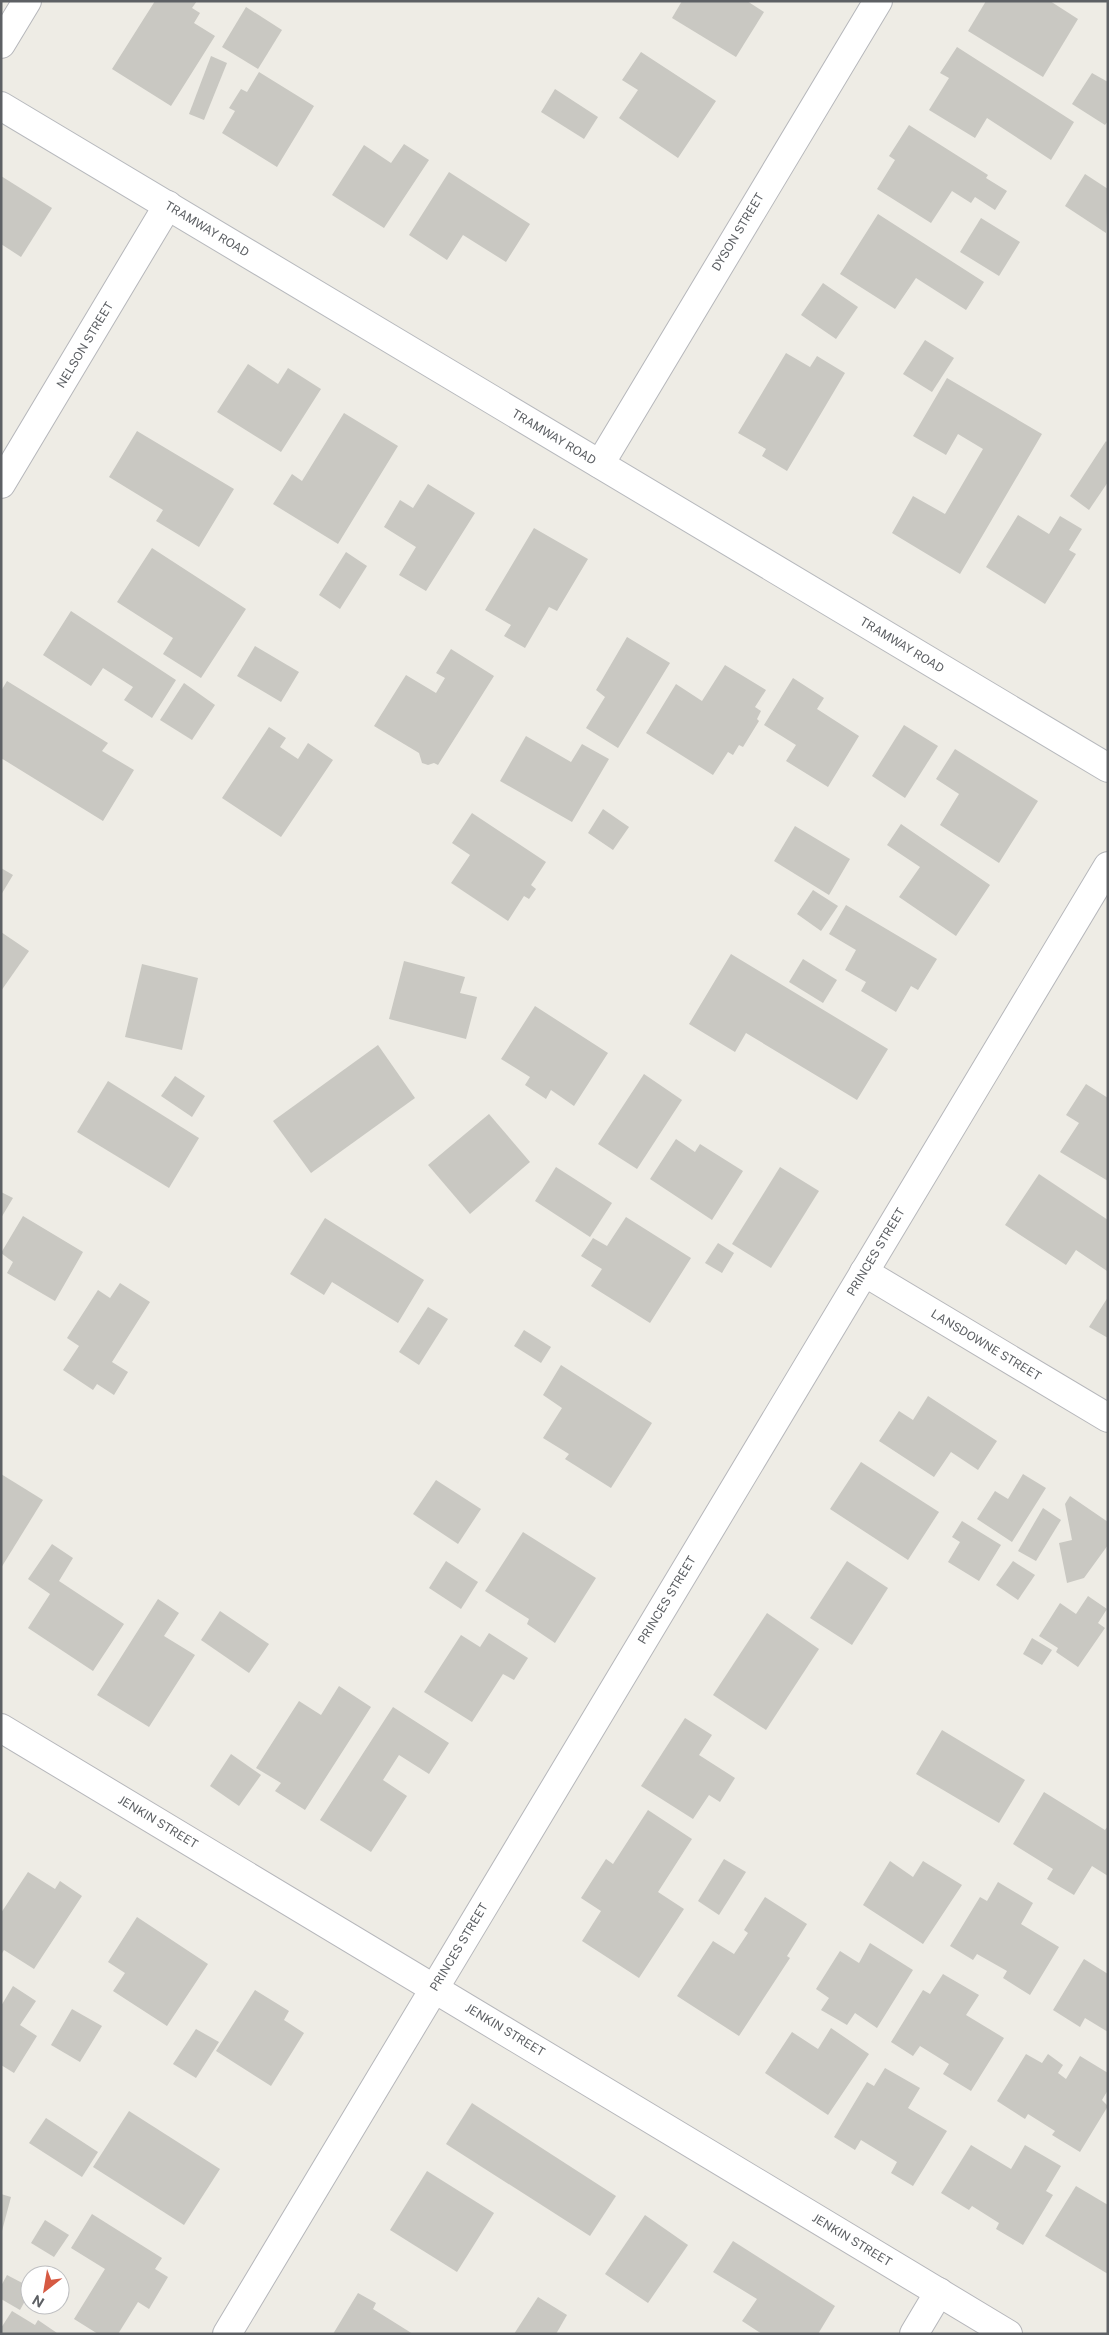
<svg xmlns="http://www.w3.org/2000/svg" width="1109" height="2335" viewBox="0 0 1109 2335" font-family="'Public Sans',sans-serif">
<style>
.building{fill:#c9c8c2}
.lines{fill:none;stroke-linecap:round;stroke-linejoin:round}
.street-casing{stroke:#b6b7bb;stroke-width:30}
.secondary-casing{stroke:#b7b9bd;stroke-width:30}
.street{stroke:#fff;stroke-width:28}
.secondary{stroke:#fff;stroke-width:28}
.labels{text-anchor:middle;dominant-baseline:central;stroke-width:5;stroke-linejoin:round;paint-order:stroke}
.street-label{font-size:12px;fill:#5d6064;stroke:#fff}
</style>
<rect width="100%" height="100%" fill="#eeece5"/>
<!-- building -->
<g class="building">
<polygon points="155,1 197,1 192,8 200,13 194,23 215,36 171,106 112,69"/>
<polygon points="682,1 747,1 764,12 736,57 672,18"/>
<polygon points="986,1 1050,1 1078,19 1043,77 968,31"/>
<polygon points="246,7 282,30 258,69 222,47"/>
<polygon points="957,47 1074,122 1051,160 987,118 975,138 929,110 949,78 940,73"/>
<polygon points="641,52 716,101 678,158 619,118 638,90 622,80"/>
<polygon points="211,56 227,63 204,120 189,114"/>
<polygon points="259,72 314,106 277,167 222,133 235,111 229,108 241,89 247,92"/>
<polygon points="1092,73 1108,82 1108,121 1105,125 1072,104"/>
<polygon points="555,89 598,117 584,139 541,112"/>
<polygon points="909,125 988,175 986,178 1007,191 995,210 975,197 971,203 952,191 931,223 877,189 895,160 889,156"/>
<polygon points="404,144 429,160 384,228 332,195 364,145 391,163"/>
<polygon points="449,172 530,224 506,262 463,235 447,260 409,235"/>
<polygon points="1085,174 1108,189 1106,233 1065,206"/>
<polygon points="1,176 52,208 21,257 1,244"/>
<polygon points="878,214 984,282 966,310 916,278 895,309 840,274"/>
<polygon points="981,218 1020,242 999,276 960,252"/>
<polygon points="823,283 858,307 836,339 801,315"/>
<polygon points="925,340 954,358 932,392 903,374"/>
<polygon points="786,353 810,367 817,356 845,373 787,471 762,456 766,449 738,433"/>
<polygon points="248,364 278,384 288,368 321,389 281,452 217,412"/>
<polygon points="947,378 1042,434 960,574 892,533 913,496 945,514 983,449 958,434 946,455 913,436"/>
<polygon points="344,413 398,446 338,544 273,504 292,474 302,481"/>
<polygon points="137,431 234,489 199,547 156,521 163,510 109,477"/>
<polygon points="1106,441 1108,443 1108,482 1089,510 1070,496"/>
<polygon points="428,484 475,513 426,591 399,575 416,547 384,527 400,500 413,508"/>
<polygon points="1018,515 1049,534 1060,516 1082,529 1069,550 1076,554 1045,604 986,567"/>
<polygon points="534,528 588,559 557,611 549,607 525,648 504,636 511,625 485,610"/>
<polygon points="152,548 246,609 201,678 163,654 173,638 117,602"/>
<polygon points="346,552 367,566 340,609 319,595"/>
<polygon points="71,611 176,680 152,718 124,700 133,687 103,668 91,686 43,655"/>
<polygon points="627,637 670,663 618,748 586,728 605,697 596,690"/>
<polygon points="255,646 299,672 281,702 237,676"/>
<polygon points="451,649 494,676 438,765 434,763 428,765 422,763 419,753 374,726 406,675 436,693 445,678 436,673"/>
<polygon points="725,665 766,690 755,707 761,711 757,719 759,721 743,747 739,745 733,755 728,752 713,775 646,733 676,684 702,701"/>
<polygon points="793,678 824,698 817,709 859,736 828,787 786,761 796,745 764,725"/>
<polygon points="7,681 108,743 102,751 134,770 103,821 1,758 1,691"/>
<polygon points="184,683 215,705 192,740 160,720"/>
<polygon points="904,725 938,746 905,798 872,776"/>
<polygon points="269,727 286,738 280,747 298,759 308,743 333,760 281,837 222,798"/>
<polygon points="526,736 571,762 582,744 609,759 572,822 500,781"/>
<polygon points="955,749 1038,801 999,863 940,825 959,794 936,779"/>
<polygon points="603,809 629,827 613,850 588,833"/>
<polygon points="472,813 546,862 531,885 536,889 529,899 524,896 508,921 451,883 470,855 452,843"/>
<polygon points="901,824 990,885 956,936 899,897 920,867 887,845"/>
<polygon points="795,826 850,859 829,895 774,861"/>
<polygon points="1,868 13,875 1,895"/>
<polygon points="813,890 838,906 821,931 797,914"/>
<polygon points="846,905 937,959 918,990 911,986 896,1012 861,991 866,982 845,970 856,950 829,934"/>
<polygon points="1,932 29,951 1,991"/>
<polygon points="731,954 888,1049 857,1100 746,1033 735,1052 689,1024"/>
<polygon points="803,959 837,980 823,1003 789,982"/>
<polygon points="404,961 465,977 460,993 477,997 466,1039 389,1019"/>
<polygon points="142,964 198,978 182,1050 125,1037"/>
<polygon points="535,1006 608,1053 574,1106 551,1090 546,1099 525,1085 530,1077 501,1059"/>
<polygon points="378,1045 415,1098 311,1173 273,1121"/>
<polygon points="644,1074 682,1100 637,1169 598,1144"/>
<polygon points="175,1076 205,1096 192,1117 161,1096"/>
<polygon points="108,1081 199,1138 169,1188 77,1132"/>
<polygon points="1086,1084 1108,1098 1108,1181 1060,1152 1079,1123 1066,1115"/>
<polygon points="489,1114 530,1162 470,1214 428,1165"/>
<polygon points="676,1139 695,1152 700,1144 743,1171 712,1220 650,1179"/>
<polygon points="556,1167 612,1203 590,1237 535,1201"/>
<polygon points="780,1167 819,1191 771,1268 732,1244"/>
<polygon points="1039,1174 1108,1220 1107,1271 1076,1250 1066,1265 1005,1225"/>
<polygon points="1,1192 13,1198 1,1218"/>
<polygon points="23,1216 83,1252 55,1301 7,1273 13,1262 1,1253"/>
<polygon points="626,1217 691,1258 650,1323 591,1286 602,1269 581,1256 593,1238 607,1246"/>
<polygon points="325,1218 424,1280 398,1323 332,1282 324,1295 290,1274"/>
<polygon points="718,1243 734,1253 722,1273 705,1263"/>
<polygon points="120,1283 150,1302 112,1362 128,1372 114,1395 97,1384 93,1390 63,1370 79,1346 67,1338 98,1290 110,1298"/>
<polygon points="1108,1297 1108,1338 1089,1327"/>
<polygon points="428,1307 448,1319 419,1365 399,1352"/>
<polygon points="524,1330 551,1347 541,1363 514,1346"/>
<polygon points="561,1365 652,1423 611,1488 565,1459 569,1454 543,1438 562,1408 543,1395"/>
<polygon points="928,1396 997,1441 978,1470 951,1452 934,1477 879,1441 899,1411 913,1420"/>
<polygon points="861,1462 939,1512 908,1560 830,1509"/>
<polygon points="1,1474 43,1500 1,1568"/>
<polygon points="1023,1474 1046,1488 1012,1542 977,1519 995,1491 1008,1499"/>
<polygon points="436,1480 481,1509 458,1544 413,1514"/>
<polygon points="1070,1496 1108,1522 1108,1545 1084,1578 1067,1583 1059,1543 1072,1540 1065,1504"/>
<polygon points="1043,1508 1061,1520 1036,1561 1018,1551"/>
<polygon points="962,1521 1001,1545 979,1581 948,1562 960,1542 952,1537"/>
<polygon points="523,1532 596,1578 555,1643 527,1624 529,1619 485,1591"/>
<polygon points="52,1544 73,1558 59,1581 124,1624 93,1671 28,1628 50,1594 28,1579"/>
<polygon points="446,1561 478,1582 461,1609 429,1588"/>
<polygon points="847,1561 888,1588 852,1645 810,1618"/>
<polygon points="1013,1561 1035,1575 1018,1600 996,1585"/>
<polygon points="1088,1596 1107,1609 1098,1623 1105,1628 1078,1667 1056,1652 1058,1648 1039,1636 1060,1603 1076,1614"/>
<polygon points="158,1599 179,1613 164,1636 195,1655 149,1727 97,1695"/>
<polygon points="220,1611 269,1644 249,1673 201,1640"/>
<polygon points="767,1613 819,1649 766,1730 713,1695"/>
<polygon points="489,1633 528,1658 514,1680 503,1674 472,1722 424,1692 461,1635 480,1647"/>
<polygon points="1032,1638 1052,1650 1042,1665 1023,1654"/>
<polygon points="339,1686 371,1707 305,1810 275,1791 281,1783 256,1768 299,1701 321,1715"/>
<polygon points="393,1707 449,1743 429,1774 399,1755 383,1780 407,1796 371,1852 320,1820"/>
<polygon points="685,1718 712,1735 699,1755 735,1778 720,1802 709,1795 693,1819 641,1786"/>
<polygon points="942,1730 1025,1780 999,1823 916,1774"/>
<polygon points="231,1754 261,1775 239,1806 210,1786"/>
<polygon points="1044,1792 1105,1830 1108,1826 1108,1876 1092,1866 1074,1895 1047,1879 1053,1869 1013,1844"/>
<polygon points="648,1810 692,1839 658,1892 684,1909 639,1978 582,1941 601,1911 581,1898 606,1859 613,1864"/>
<polygon points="724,1859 746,1872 719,1915 698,1901"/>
<polygon points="890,1861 913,1877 923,1861 962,1885 923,1944 863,1905"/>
<polygon points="28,1872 55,1889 60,1881 82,1896 34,1969 4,1950 1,1955 1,1913"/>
<polygon points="998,1882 1033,1903 1021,1924 1059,1947 1030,1995 1003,1978 1007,1971 977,1954 973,1960 950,1946 980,1897 987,1901"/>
<polygon points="765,1897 807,1924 787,1956 790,1958 739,2036 677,1996 713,1941 734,1954 748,1933 744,1930"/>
<polygon points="137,1917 208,1964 167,2026 113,1991 125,1973 108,1962"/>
<polygon points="870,1943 913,1970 877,2028 855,2013 847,2025 821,2010 829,1998 816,1989 840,1951 859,1963"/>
<polygon points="1084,1959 1108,1974 1108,2032 1085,2018 1080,2027 1053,2010"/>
<polygon points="943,1974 979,1995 966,2015 1004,2038 971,2091 943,2074 949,2064 920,2046 913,2056 891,2042 923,1990 930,1994"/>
<polygon points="13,1986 36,2001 20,2025 37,2036 14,2073 1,2065 1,2006"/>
<polygon points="255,1990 289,2011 284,2020 304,2033 271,2086 216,2051"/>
<polygon points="72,2009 102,2026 80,2062 51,2045"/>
<polygon points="831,2028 869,2054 828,2115 765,2073 792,2032 818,2049"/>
<polygon points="196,2029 219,2042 196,2078 173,2064"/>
<polygon points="1026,2054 1042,2063 1048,2054 1063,2065 1058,2073 1066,2079 1080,2056 1108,2073 1108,2090 1102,2100 1108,2106 1080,2152 1052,2135 1055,2131 1028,2114 1025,2119 997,2101"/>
<polygon points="885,2068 920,2088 908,2108 947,2131 913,2186 891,2173 897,2162 861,2140 855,2150 834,2137 867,2082 874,2086"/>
<polygon points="472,2103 616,2196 590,2236 446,2144"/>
<polygon points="129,2111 220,2169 184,2225 93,2167"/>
<polygon points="46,2118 98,2152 82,2177 29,2143"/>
<polygon points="971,2145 1011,2169 1025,2145 1061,2166 1046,2191 1053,2195 1023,2245 996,2229 999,2223 972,2206 969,2210 941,2193"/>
<polygon points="427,2171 494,2213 457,2272 390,2230"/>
<polygon points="1076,2186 1108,2205 1108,2274 1045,2236"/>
<polygon points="1,2194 11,2197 2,2231 1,2231"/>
<polygon points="92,2214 162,2258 155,2269 168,2277 149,2309 138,2302 118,2334 98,2334 74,2319 105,2269 71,2248"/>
<polygon points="645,2215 688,2245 648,2303 605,2274"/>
<polygon points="45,2220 69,2235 54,2257 31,2243"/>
<polygon points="733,2241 835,2306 818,2334 762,2334 742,2321 757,2299 713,2272"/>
<polygon points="7,2275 30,2287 30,2292 20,2310 1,2299 1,2286"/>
<polygon points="358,2293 376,2303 373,2309 413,2334 333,2334"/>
<polygon points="538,2297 567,2315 556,2334 514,2334"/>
<polygon points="12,2311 35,2325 38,2320 57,2333 1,2334 1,2328"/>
</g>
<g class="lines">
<defs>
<g id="street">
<polyline points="1,44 27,1"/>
<polyline points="600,464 878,1"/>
<polyline points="1,484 168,205"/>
<polyline points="864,1272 1108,1418"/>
<polyline points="1,1728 1008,2334"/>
<polyline points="227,2334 1108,866"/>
<polyline points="914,2334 939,2292"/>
</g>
<polyline id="secondary" points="1,106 1108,768"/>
</defs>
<!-- street casing -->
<use href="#street" class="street-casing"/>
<!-- secondary casing -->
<use href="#secondary" class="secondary-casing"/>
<!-- street -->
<use href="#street" class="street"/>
<!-- secondary -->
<use href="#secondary" class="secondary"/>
</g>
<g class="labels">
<!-- street labels -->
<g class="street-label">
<text transform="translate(207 229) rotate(31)">TRAMWAY ROAD</text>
<text transform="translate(738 232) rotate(-59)">DYSON STREET</text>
<text transform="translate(85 345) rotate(-59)">NELSON STREET</text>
<text transform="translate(554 437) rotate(31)">TRAMWAY ROAD</text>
<text transform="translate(902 645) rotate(31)">TRAMWAY ROAD</text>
<text transform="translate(876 1252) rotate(-59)">PRINCES STREET</text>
<text transform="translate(986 1345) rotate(31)">LANSDOWNE STREET</text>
<text transform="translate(667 1600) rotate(-59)">PRINCES STREET</text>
<text transform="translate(158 1822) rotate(31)">JENKIN STREET</text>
<text transform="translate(459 1947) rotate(-59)">PRINCES STREET</text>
<text transform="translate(505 2030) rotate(31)">JENKIN STREET</text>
<text transform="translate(852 2240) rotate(31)">JENKIN STREET</text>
</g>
</g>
<!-- border -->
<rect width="1109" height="2335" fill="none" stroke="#5d6064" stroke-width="5"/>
<!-- north arrow -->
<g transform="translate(45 2290) rotate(211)"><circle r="24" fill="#ffffff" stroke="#bebfc1"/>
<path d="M0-4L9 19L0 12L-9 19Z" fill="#d65a43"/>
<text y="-8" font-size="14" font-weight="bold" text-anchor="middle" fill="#5d6064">N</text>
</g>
</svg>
